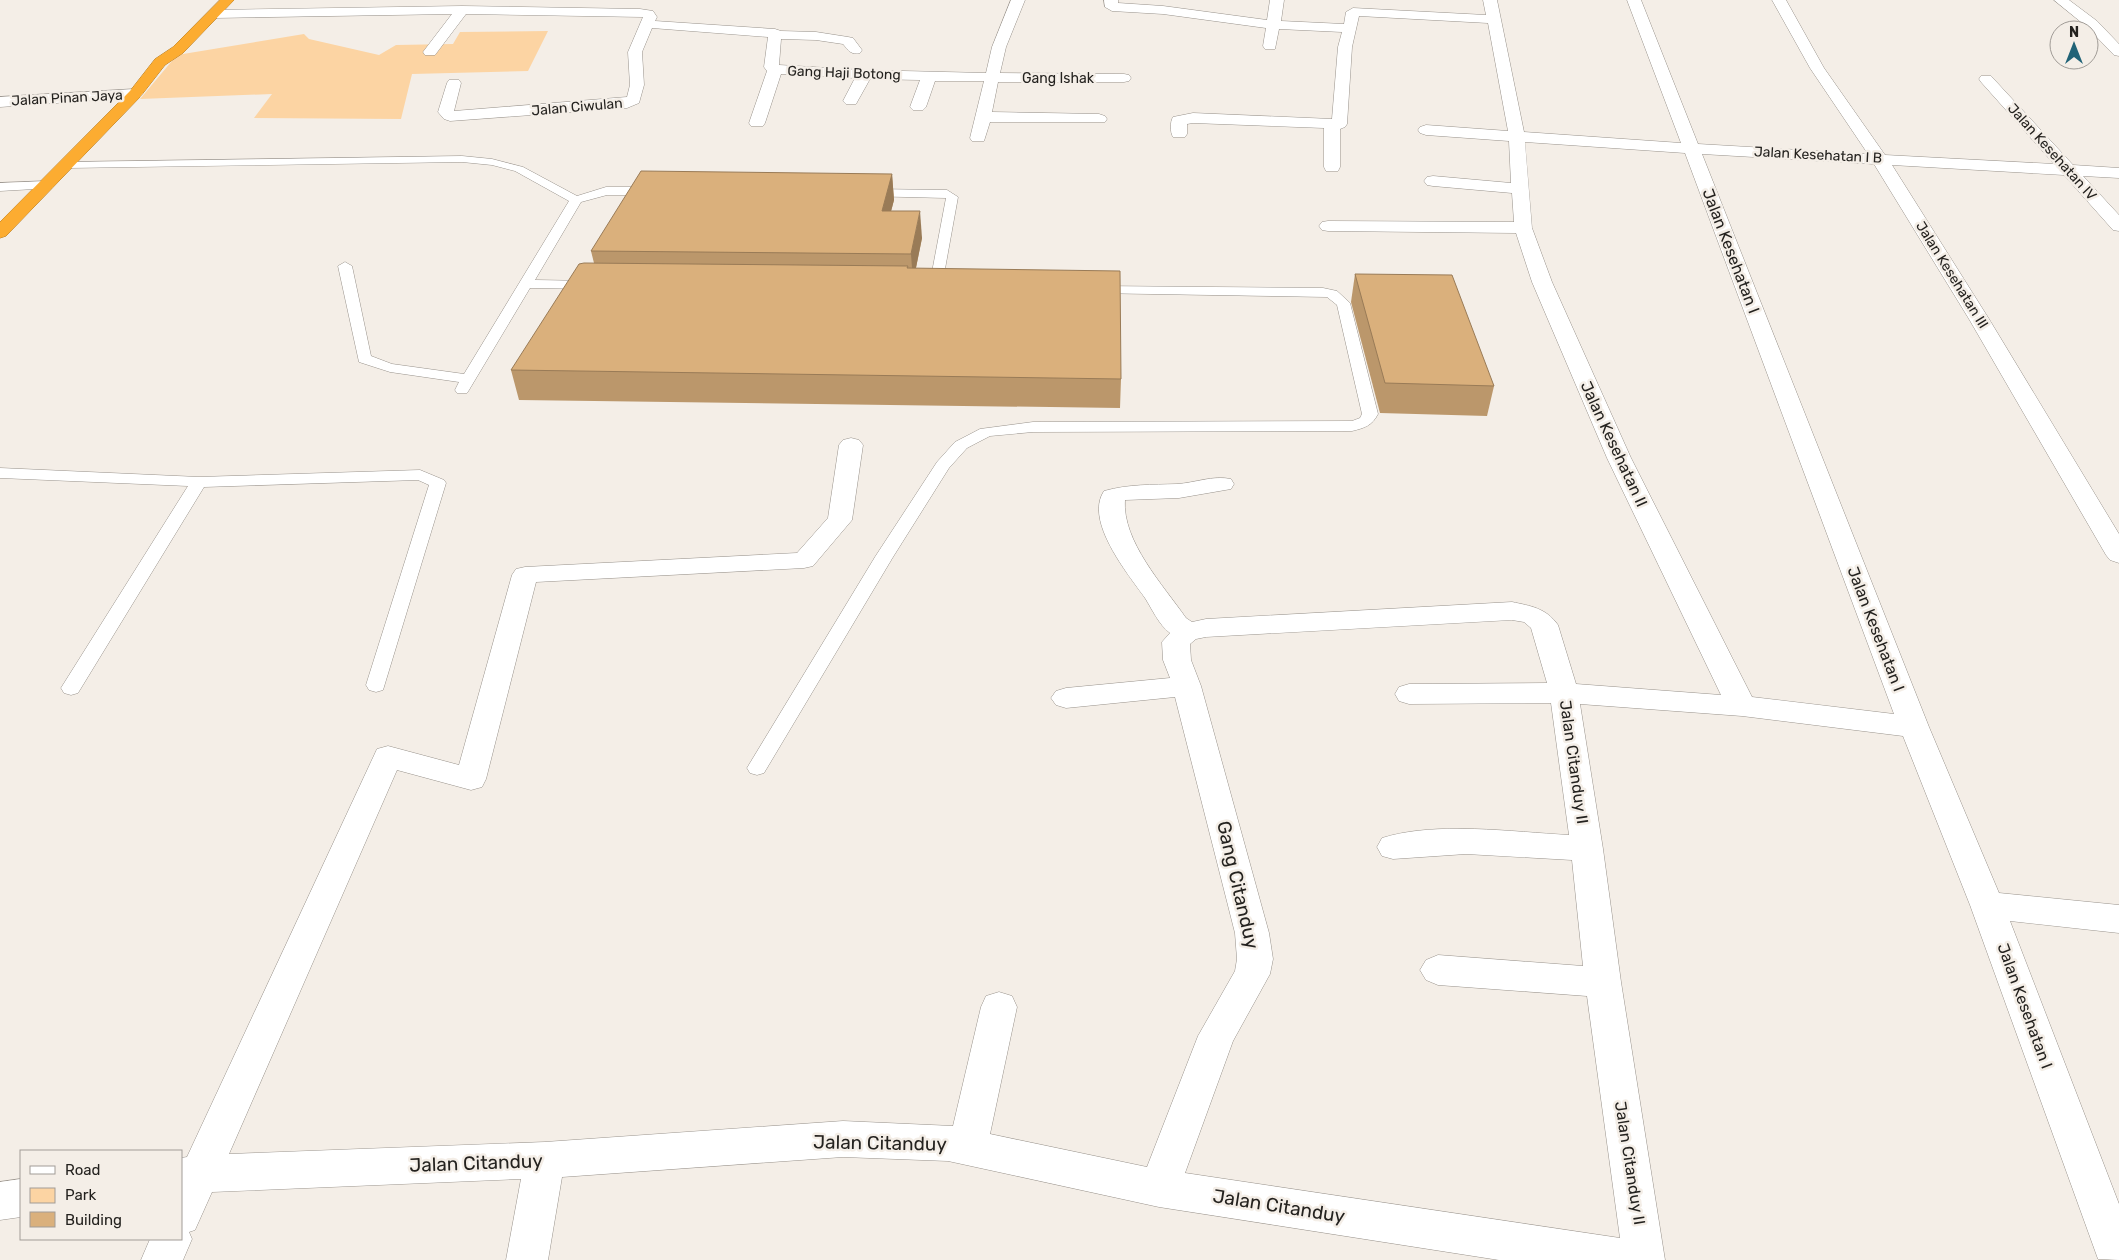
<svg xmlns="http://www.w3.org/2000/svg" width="2119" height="1260" viewBox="0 0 2119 1260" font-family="Rubik,sans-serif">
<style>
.green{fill:#fcd4a3}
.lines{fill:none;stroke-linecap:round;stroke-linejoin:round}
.lane-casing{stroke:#98928b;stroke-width:1}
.street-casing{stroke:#98928b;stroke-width:1}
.highway-casing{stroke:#b07c2b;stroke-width:1}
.lane{fill:#fff;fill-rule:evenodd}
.street{fill:#fff;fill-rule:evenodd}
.highway{fill:#fcac31;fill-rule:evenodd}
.wall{fill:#bb976b}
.shaded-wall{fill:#997b57}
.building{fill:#dab07c;stroke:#997b57}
.labels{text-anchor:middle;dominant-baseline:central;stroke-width:5;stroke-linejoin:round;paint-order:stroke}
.far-street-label{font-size:14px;fill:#24221f;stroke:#f4eee7}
.street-label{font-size:16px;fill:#24221f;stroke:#f4eee7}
.near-street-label{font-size:19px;fill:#24221f;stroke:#f4eee7}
</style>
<rect width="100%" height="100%" fill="#f4eee7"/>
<!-- green -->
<polygon class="green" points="548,31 528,71 412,74 401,119 254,118 272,94 140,99 177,55 304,34 309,39 379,55 396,45 453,44 460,32"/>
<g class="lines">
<defs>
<g id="lane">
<polygon points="462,156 492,159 523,167 577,196 606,187 654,187 660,191 654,195 607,195 581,202 535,280 591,281 598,285 591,289 530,288 469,390 467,393 457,393 455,390 459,382 390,372 359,362 338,266 345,262 352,266 371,356 392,364 464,374 569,201 515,171 492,165 462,162 68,168 62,165 68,162"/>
<polygon points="48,181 54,185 52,188 0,191 0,183"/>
<polygon points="869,189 947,190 958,197 941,291 936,292 929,288 946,198 865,196 863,193"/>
<path d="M1096 286 1323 288 1337 291 1350 303 1378 414C1372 426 1364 428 1352 431L1033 432 990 436 967 448 949 468 893 557 764 773 757 775 750 773 747 768 750 763 875 557 937 462 955 442 980 429 1033 422 1352 421 1360 418 1362 414 1337 305 1327 297 1091 293 1089 290 1091 287Z"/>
<polygon points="0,468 199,477 420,470 444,480 446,483 383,690 376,692 369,690 366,685 429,485 418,480 204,487 78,693 71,695 64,693 61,688 188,486 0,478"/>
</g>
<g id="street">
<path d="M1011 0H1025L1006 47 1000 73 1124 74 1129 75 1131 78 1129 81 1124 82H998L992 112 1099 114 1105 116 1107 119 1105 122H990L984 141H972L970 138 984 81H935L926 107 923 110H913L910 107 920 80 870 79 856 104H846L843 101 855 78 781 74 765 123 763 126H751L749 123 767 71 764 67 768 37 652 28 642 52 644 85 639 103 627 108 450 121 444 119 438 112 447 83 449 80H459L461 83 454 111 627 97 630 85 628 52 643 17 466 14 435 55H425L423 52 452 14 214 18 207 14 214 10 462 6 640 9 653 11 657 17 655 21 775 29 781 31 816 32 848 37 853 38 862 50 860 53C851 55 849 51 843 44L816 40 781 39 779 65 862 70 986 73 992 47Z"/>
<path d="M1104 0H1118V3L1163 6 1267 20 1270 0H1284L1281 21 1344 24 1346 12 1353 8 1486 15 1483 0H1497L1524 132 1681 143 1627 0H1641L1698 144 1868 154 1810 68 1772 0H1786L1824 68 1885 155 2054 164 1981 82 1979 79 1981 76H1991L2073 165 2119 168V178L2083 176 2119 215V231L2113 230 2064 175 1892 165 1989 319 2119 534V563L2110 560 2106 555 1969 319 1874 164 1702 154 1929 727 1999 893 2119 905V933L2010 921 2119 1204V1260L2098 1259 1970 905 1903 736 1742 716 1580 704 1603 849 1621 982 1665 1260H1499L1159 1207 948 1161 843 1157 562 1177 548 1260H506L521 1179 212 1192 195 1230 189 1232 192 1239 183 1260H141L150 1239H181V1158L187 1157 377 749 388 746 459 765 512 575 516 569 525 567 797 553 828 518 839 445 843 440 851 438 859 440 863 445 852 520 813 566 804 568 536 582 486 779 482 787 471 790 397 770 229 1154 545 1142 843 1121 953 1126 981 1007 986 996 999 992 1012 996 1017 1007 990 1134 1147 1167 1198 1036 1235 971 1237 959 1235 933 1175 697 1066 708 1056 705 1051 698 1056 691 1066 688 1170 678 1163 660 1162 642 1170 633C1159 625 1152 609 1145 598 1128 574 1084 521 1104 491 1129 484 1152 485 1177 484 1195 483 1213 475 1231 479L1234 484 1231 489 1179 498 1125 500C1122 541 1163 585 1186 618L1192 622 1206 619 1512 602C1531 606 1546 608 1558 625L1576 684 1721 695 1607 458 1532 282 1516 233 1328 231 1322 230 1319 226 1322 222 1328 221 1514 222 1512 193 1433 186 1427 185 1424 181 1427 177 1433 176 1511 183 1509 141 1426 135 1420 133 1418 130 1420 127 1426 125 1508 131 1488 23 1359 16 1352 47 1347 124 1345 127 1340 129V167L1338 171H1326L1324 167V128L1193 123 1187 124V134L1185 137H1173C1170 132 1170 122 1173 117L1193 113 1332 119 1338 47 1342 32 1279 29 1275 49H1265L1263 46 1266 28 1163 14 1112 11 1105 7ZM1525 142 1685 153 1894 714 1752 697 1631 458 1552 282 1532 228ZM1512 620 1524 622 1531 628 1547 683 1409 684 1399 687 1395 694 1399 701 1409 704 1551 703 1569 835C1512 832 1436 821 1382 838L1377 847 1382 856 1393 859 1466 854 1572 860 1583 966 1438 955 1426 960 1420 970 1426 980 1438 985 1587 996 1620 1238 1185 1173 1233 1041 1270 974 1273 959 1269 933 1201 686 1191 660 1190 644 1196 639 1206 637Z"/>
<polygon points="2054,0 2069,0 2097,21 2119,44 2119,56 2114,55 2087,27"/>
<polygon points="135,89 140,91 143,94 140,97 0,107 0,97"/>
<polygon points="21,1179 21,1217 0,1220 0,1182"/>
</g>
<polygon id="highway" points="220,0 234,0 183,53 165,65 140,97 6,236 0,238 0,222 130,91 155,59 173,47"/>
</defs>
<!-- lane casing -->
<use href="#lane" class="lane-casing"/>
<!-- street casing -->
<use href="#street" class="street-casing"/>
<!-- highway casing -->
<use href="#highway" class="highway-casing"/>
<!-- lane -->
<use href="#lane" class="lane"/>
<!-- street -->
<use href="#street" class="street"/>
<!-- highway -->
<use href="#highway" class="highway"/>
</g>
<!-- wall -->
<g class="wall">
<polygon points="892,174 894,200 891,211 922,238 916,268 1121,379 1120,408 519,400 511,370 594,263 591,251"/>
<polygon points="1355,274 1494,386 1487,416 1380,413 1351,302"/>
</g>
<!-- shaded-wall -->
<g class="shaded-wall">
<polygon points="892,174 894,200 884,238 882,211"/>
<polygon points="920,211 922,238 913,282 911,254"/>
</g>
<!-- building -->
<g class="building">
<polygon points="641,171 892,174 882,211 920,211 911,254 591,251"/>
<polygon points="584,263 908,266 907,268 1120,271 1121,379 511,370 579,264"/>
<polygon points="1355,274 1452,275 1494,386 1385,383"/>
</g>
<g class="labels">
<!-- far-street labels -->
<g class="far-street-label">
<text transform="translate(844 73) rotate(2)">Gang Haji Botong</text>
<text x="1058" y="78">Gang Ishak</text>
<text transform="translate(67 98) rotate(-3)">Jalan Pinan Jaya</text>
<text transform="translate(577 107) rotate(-5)">Jalan Ciwulan</text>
<text transform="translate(2052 152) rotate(48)">Jalan Kesehatan IV</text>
<text transform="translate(1818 155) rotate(3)">Jalan Kesehatan I B</text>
<text transform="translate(1952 275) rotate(58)">Jalan Kesehatan III</text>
</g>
<!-- street labels -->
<g class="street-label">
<text transform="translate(1731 251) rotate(69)">Jalan Kesehatan I</text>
<text transform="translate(1614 444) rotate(65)">Jalan Kesehatan II</text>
<text transform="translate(1876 629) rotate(69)">Jalan Kesehatan I</text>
<text transform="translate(1574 762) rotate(82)">Jalan Citanduy II</text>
<text transform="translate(2025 1006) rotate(70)">Jalan Kesehatan I</text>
<text transform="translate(1630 1163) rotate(81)">Jalan Citanduy II</text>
</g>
<!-- near-street labels -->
<g class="near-street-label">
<text transform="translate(1238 885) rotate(77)">Gang Citanduy</text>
<text transform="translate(880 1143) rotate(1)">Jalan Citanduy</text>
<text transform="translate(476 1163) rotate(-2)">Jalan Citanduy</text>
<text transform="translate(1279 1206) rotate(9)">Jalan Citanduy</text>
</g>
</g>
<!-- legend -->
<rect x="20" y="1150" width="162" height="90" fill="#f4eee7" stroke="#a19c97"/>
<rect x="30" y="1166" width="25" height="8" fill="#ffffff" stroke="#a19c97"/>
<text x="65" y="1175" font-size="15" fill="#24221f">Road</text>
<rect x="30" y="1188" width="25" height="15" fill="#fcd4a3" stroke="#a19c97"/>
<text x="65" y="1200" font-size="15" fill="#24221f">Park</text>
<rect x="30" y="1212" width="25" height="15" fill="#dab07c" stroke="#a19c97"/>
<text x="65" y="1225" font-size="15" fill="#24221f">Building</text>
<!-- north arrow -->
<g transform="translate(2074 45)"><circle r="24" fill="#f4eee7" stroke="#a19c97"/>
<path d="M0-4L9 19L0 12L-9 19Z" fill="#216377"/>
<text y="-8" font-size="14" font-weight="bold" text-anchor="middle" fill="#24221f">N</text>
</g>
</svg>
